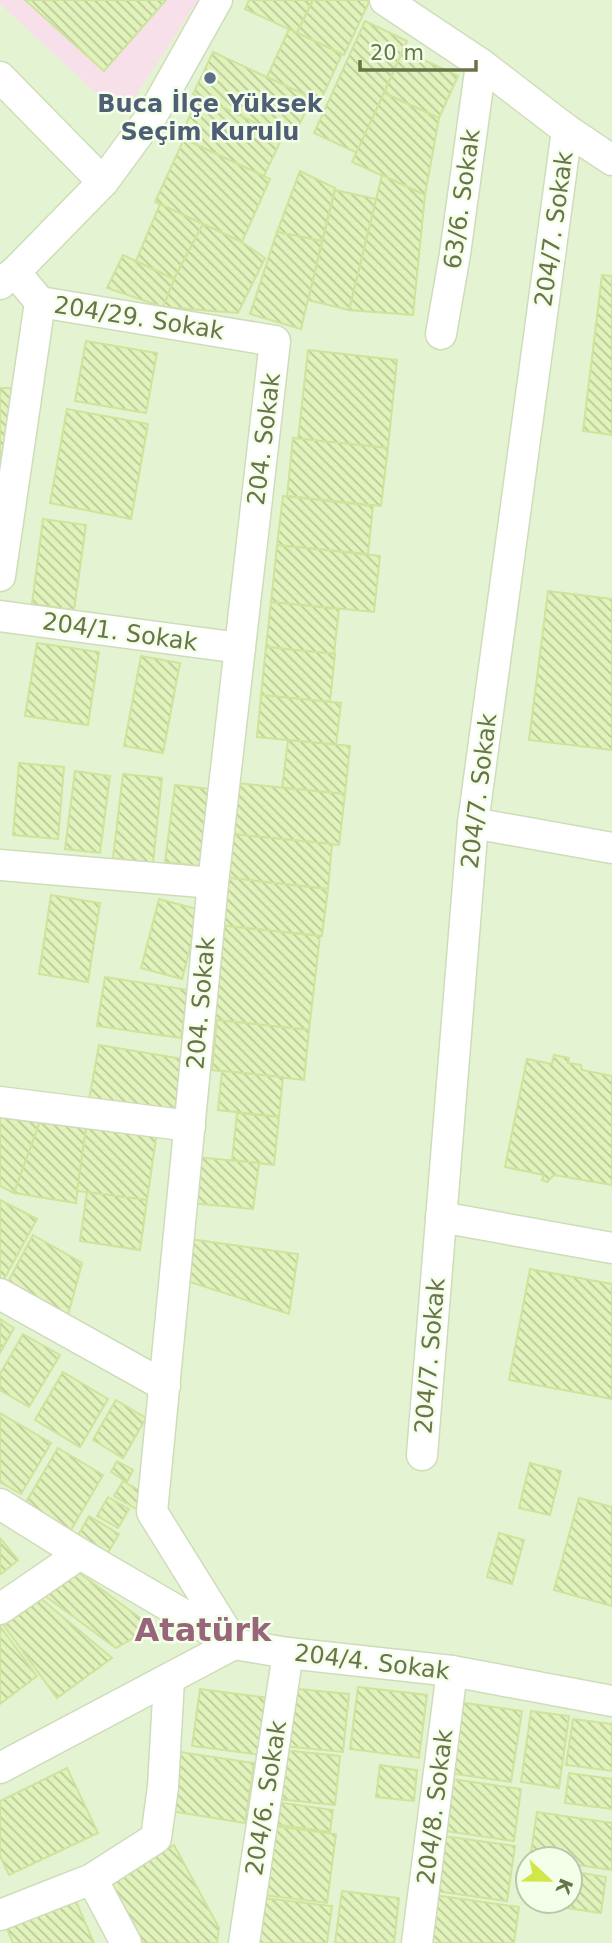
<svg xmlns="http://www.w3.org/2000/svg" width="612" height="1943" viewBox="0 0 612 1943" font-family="'DejaVu Sans',sans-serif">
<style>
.residential{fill:#e4f4d2;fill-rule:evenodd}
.education{fill:#f8e0eb}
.building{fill:url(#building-back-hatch);stroke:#cfe49b;stroke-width:2}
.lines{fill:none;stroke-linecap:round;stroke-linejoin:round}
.minor-casing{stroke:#cfdcba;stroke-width:33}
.minor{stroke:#fff;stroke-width:30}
.service-dot{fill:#5c6f8a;stroke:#f4ffea;stroke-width:2.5}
.labels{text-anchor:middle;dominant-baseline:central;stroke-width:5;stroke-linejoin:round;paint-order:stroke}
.service-label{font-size:24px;font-weight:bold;fill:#4e5e75;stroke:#f4ffea}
.street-label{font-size:24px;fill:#697449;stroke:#f4ffea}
.district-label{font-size:32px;font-weight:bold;fill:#98657a;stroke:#f4ffea}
</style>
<defs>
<pattern id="building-back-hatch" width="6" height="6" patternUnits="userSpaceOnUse" patternTransform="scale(1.75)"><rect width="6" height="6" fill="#e1f2bb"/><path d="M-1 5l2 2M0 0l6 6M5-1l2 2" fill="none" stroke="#bac99a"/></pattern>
</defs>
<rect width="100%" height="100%" fill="#effce3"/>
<!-- residential -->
<path class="residential" d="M0 0H612V1943H0ZM528 1859H570V1901H528Z"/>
<!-- education -->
<polygon class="education" points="0,0 198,0 122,117 0,4"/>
<!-- building -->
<g class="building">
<polygon points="25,0 166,0 104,71"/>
<polygon points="249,0 313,0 297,33 245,9"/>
<polygon points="313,0 370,0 344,55 297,33"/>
<polygon points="365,21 407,41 357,153 314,133"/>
<polygon points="289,29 342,54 320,102 267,77"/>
<polygon points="403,50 458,76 439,118 384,93"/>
<polygon points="213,52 312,98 292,140 193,94"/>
<polygon points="384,93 439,118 425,195 352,162"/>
<polygon points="199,96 283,136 264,176 180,137"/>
<polygon points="184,139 270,179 242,242 155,202"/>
<polygon points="300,171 335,188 322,241 277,232"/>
<polygon points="382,175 425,195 413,315 349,310"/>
<polygon points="335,190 376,199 349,310 308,300"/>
<polygon points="160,204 203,224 174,279 136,261"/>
<polygon points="203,224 242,242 265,258 238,313 163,307 174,279"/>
<polygon points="277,232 322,241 301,329 250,314"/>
<polygon points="123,255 174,279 163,307 107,288"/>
<polygon points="602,275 612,276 612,435 583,431"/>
<polygon points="86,341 157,353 146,413 75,401"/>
<polygon points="308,350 397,360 388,448 298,439"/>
<polygon points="0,388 13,388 0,477"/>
<polygon points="67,409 148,424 131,519 50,503"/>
<polygon points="293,438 388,448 381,506 287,496"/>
<polygon points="283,496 373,506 368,554 277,545"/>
<polygon points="43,519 86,525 74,610 32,604"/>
<polygon points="277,545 380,556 374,612 271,602"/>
<polygon points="548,591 612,599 612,750 529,740"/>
<polygon points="271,602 339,609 334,654 266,647"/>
<polygon points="37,643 99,652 88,725 25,716"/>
<polygon points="266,647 335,654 330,702 261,695"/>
<polygon points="141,656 180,663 163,753 124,746"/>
<polygon points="261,695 341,703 336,745 257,737"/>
<polygon points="288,740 350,746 345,794 282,788"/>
<polygon points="19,763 64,767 58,839 13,835"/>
<polygon points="75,771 110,776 100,853 65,849"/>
<polygon points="123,774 162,778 153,863 113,858"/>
<polygon points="237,783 345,794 339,845 232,834"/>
<polygon points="175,785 210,789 200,866 165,862"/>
<polygon points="232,834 332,844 328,889 227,878"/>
<polygon points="222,877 328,889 322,936 217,925"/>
<polygon points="51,895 100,903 88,982 39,974"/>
<polygon points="159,899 200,910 182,979 141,968"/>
<polygon points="217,925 320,936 309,1030 206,1019"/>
<polygon points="105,977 189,990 181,1038 97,1026"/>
<polygon points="217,1020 309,1030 304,1080 212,1070"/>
<polygon points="99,1045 189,1060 179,1120 88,1105"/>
<polygon points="554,1055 569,1058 568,1063 581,1065 582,1070 612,1076 612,1185 554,1175 547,1182 542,1180 544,1175 505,1167 527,1059 552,1064"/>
<polygon points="222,1071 283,1077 279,1117 218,1110"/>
<polygon points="0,1110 42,1116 14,1193 0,1186"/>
<polygon points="237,1113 279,1117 274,1165 232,1160"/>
<polygon points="42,1116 87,1122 76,1203 14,1193"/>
<polygon points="87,1122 157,1132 147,1200 77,1191"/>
<polygon points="196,1157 259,1163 253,1209 191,1203"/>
<polygon points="87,1192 147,1200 140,1250 80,1241"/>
<polygon points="0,1200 37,1219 2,1283 0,1282"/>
<polygon points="33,1235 82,1263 67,1319 7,1284"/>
<polygon points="190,1239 298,1254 289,1314 181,1279"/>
<polygon points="530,1269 612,1284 612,1399 509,1380"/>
<polygon points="0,1319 14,1328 0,1353"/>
<polygon points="23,1334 60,1355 29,1407 0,1390 0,1374"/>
<polygon points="63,1372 108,1399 80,1447 35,1420"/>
<polygon points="116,1400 146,1418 123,1458 93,1440"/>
<polygon points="0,1413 51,1443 21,1494 0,1482"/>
<polygon points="58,1448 103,1475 71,1530 25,1504"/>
<polygon points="117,1461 133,1470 127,1482 111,1472"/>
<polygon points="530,1463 561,1471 550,1515 519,1508"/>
<polygon points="123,1481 145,1494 136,1509 114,1496"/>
<polygon points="108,1497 129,1509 118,1528 97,1516"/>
<polygon points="579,1498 612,1507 612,1606 554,1590"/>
<polygon points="89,1516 119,1534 107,1554 77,1537"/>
<polygon points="499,1533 524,1540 512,1584 487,1577"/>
<polygon points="0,1538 18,1560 1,1574 0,1573"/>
<polygon points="74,1569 152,1627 116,1648 41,1593"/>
<polygon points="38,1596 112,1658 57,1698 2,1623"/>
<polygon points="0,1626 37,1676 0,1704"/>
<polygon points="358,1687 427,1695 419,1758 350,1749"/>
<polygon points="288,1688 349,1694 343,1752 282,1746"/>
<polygon points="200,1689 269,1698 261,1755 192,1746"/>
<polygon points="458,1702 522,1711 511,1782 448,1773"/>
<polygon points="531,1711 569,1716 559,1788 521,1782"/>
<polygon points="573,1719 612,1724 612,1771 566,1765"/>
<polygon points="283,1750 340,1756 335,1805 278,1799"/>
<polygon points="173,1751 254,1763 245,1823 164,1810"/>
<polygon points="380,1765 417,1770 414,1801 376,1797"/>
<polygon points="67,1768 98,1833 9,1875 0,1856 0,1801"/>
<polygon points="569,1773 612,1779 612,1809 565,1803"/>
<polygon points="452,1779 521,1789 514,1841 445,1831"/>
<polygon points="276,1802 333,1810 330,1832 273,1824"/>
<polygon points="537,1812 612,1823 612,1870 570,1864 570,1859 530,1859"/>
<polygon points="273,1826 336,1834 327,1903 263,1895"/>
<polygon points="443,1836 515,1846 507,1901 435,1891"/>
<polygon points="174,1845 219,1928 217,1943 138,1943 105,1882"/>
<polygon points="570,1871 606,1877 601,1913 540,1904 540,1901 570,1901"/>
<polygon points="342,1891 399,1898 394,1943 335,1943"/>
<polygon points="434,1895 519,1907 514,1943 427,1943"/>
<polygon points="264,1898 332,1906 327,1943 257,1943"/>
<polygon points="75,1899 94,1943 13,1943 7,1929"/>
</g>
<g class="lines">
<defs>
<g id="minor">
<polyline points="385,0 481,64 567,130 612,160"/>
<polyline points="0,77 103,182"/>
<polyline points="15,272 40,302 275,341 213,883 152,1512 234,1644"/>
<polyline points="0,284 15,272 103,182 153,114 217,0"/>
<polyline points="441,334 455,254 481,64"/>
<polyline points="0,576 40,302"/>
<polyline points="0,616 240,648"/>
<polyline points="473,823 612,848"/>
<polyline points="0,865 213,883"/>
<polyline points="0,1102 190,1126"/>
<polyline points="441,1217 612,1248"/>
<polyline points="0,1294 165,1386"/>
<polyline points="422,1455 473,823 567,130"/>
<polyline points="0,1504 80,1554 234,1644 288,1653 452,1671 612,1701"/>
<polyline points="0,1609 80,1554"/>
<polyline points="0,1768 234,1644"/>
<polyline points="92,1879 126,1943"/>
<polyline points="0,1915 92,1879 156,1838 163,1787 169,1680"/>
<polyline points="244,1943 288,1653"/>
<polyline points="417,1943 452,1671"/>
</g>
</defs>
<!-- minor casing -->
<use href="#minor" class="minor-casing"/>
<!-- minor -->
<use href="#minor" class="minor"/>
</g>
<!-- markers -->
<circle class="service-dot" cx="210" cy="78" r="7"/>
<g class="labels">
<!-- service labels -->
<g class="service-label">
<text x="210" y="104">Buca İlçe Yüksek<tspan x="210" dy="28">Seçim Kurulu</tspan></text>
</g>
<!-- street labels -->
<g class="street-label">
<text transform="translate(462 199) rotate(-82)">63/6. Sokak</text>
<text transform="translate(554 229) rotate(-82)">204/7. Sokak</text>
<text transform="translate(139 318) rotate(9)">204/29. Sokak</text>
<text transform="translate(264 439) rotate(-83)">204. Sokak</text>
<text transform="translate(120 632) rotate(8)">204/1. Sokak</text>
<text transform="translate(479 791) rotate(-83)">204/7. Sokak</text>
<text transform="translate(201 1003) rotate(-85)">204. Sokak</text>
<text transform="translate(430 1356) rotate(-85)">204/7. Sokak</text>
<text transform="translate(372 1662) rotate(7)">204/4. Sokak</text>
<text transform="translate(266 1798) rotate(-81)">204/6. Sokak</text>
<text transform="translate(435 1807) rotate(-83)">204/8. Sokak</text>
</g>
<!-- district labels -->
<g class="district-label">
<text x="203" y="1630">Atatürk</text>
</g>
</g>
<!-- north arrow -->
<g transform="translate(549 1880) rotate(112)"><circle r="33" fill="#f4ffea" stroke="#bcc7aa" stroke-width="2"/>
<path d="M0-5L12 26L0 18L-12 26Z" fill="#d1e648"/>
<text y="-10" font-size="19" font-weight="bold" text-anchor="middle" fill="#697449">K</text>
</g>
<!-- scale -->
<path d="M360 60v10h116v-10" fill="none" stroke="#697449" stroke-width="3.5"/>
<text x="370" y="60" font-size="21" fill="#697449" stroke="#f4ffea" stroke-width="5" paint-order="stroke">20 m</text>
</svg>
